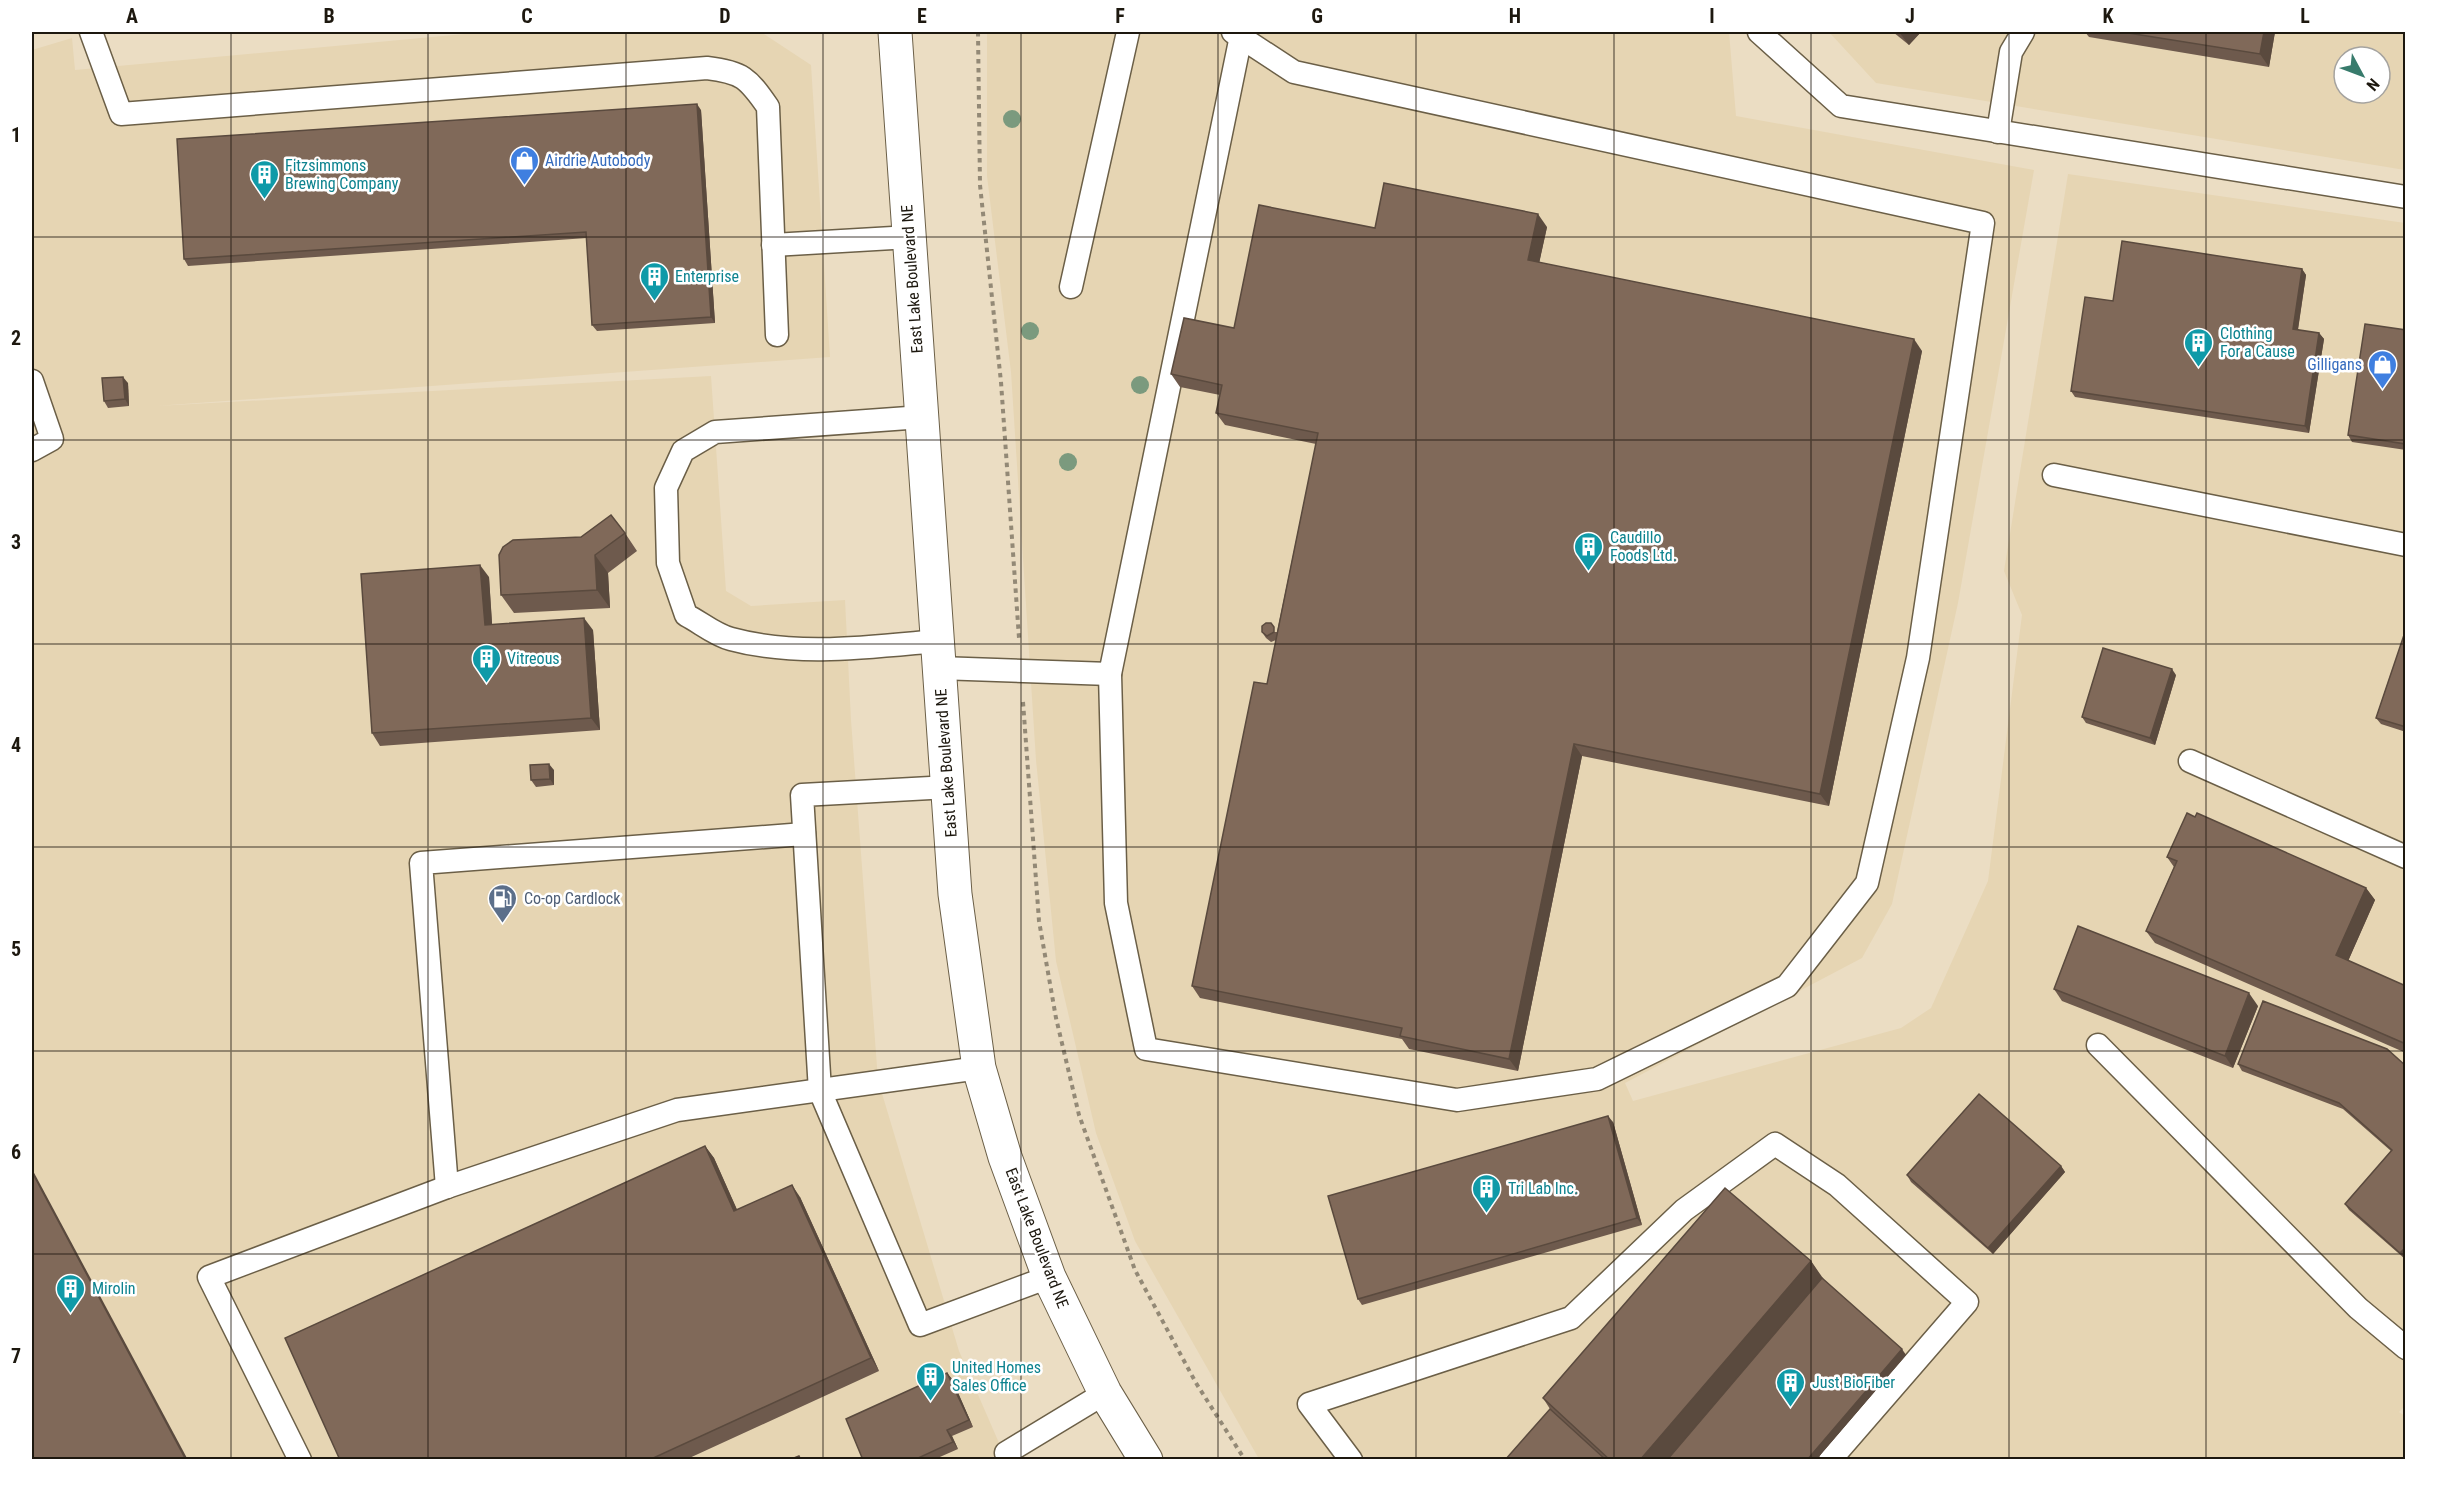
<svg xmlns="http://www.w3.org/2000/svg" width="2437" height="1491" viewBox="0 0 2437 1491" font-family="'Roboto Condensed',sans-serif">
<style>
.built{fill:#e6d5b3;fill-rule:evenodd}
.lines{fill:none;stroke-linecap:round;stroke-linejoin:round}
.service-casing{stroke:#6b5f47;stroke-width:25}
.secondary-casing{stroke:#6b5f47;stroke-width:35}
.path{stroke:#938976;stroke-width:4;stroke-dasharray:4.5 4.5;stroke-linecap:butt}
.service{stroke:#fff;stroke-width:22}
.secondary{stroke:#fff;stroke-width:33}
.tree{fill:#7b9a7e}
.wall{fill:#6e5a4d}
.shaded-wall{fill:#5a4a3e}
.building{fill:#806959;stroke:#5a4a3e;stroke-width:1.5}
.grid{fill:none;stroke:#1d180f;stroke-width:1.5;stroke-opacity:0.55}
.labels{text-anchor:middle;dominant-baseline:central;stroke-width:5;stroke-linejoin:round;paint-order:stroke}
.shop-label{font-size:16px;fill:#366cbe;stroke:#fff;text-anchor:start}
.culture-label{font-size:16px;fill:#0d838f;stroke:#fff;text-anchor:start}
.street-label{font-size:16px;fill:#1d180f;stroke:#fff}
.service-label{font-size:16px;fill:#4e5e75;stroke:#fff;text-anchor:start}
.neatline{fill:none;stroke:#1d180f;stroke-width:2}
.grid-label{font-size:20px;text-anchor:middle;font-weight:bold;fill:#1d180f}
</style>
<rect width="100%" height="100%" fill="#ebddc3"/>
<!-- built -->
<g class="built">
<polygon points="486,32 761,32 811,65 830,357 156,406 711,376 726,591 751,606 845,600 851,720 878,1080 959,1351 1006,1459 32,1460 32,50 72,38 75,70"/>
<polygon points="987,32 1729,32 1736,116 2034,170 1958,603 1892,904 1862,958 1625,1083 1633,1101 1901,1028 1931,1008 1988,881 2022,615 2004,571 2068,174 2405,223 2406,1405 2399,1412 2405,1416 2405,1459 1259,1459 1135,1241 1096,1133 1056,961 1036,760 1011,372 987,176"/>
<path d="M1829 32H2405V170L1876 83ZM2344 57H2380V93H2344Z"/>
</g>
<g class="lines">
<defs>
<g id="service">
<path d="M91 32 121 114 707 68C742 72 748 78 768 107L777 335"/>
<polyline points="1759,32 1841,106 2406,197"/>
<polyline points="1998,132 2011,52 2023,32"/>
<polyline points="773,245 910,237"/>
<polyline points="1071,287 1128,32"/>
<polyline points="32,381 52,439 32,450"/>
<path d="M922 417 715 432 683 451 666 488 668 563 686 615C700 622 715 635 731 639 797 657 870 647 937 641"/>
<polyline points="2054,475 2406,545"/>
<polyline points="939,668 1110,674 1241,36"/>
<polyline points="1110,674 1116,903 1146,1049 1457,1100 1597,1079 1787,986 1867,883 1918,658 1983,223 1294,72 1233,32"/>
<polyline points="2190,761 2406,857"/>
<polyline points="949,787 802,795 820,1091 920,1325 1049,1277"/>
<polyline points="2098,1045 2358,1308 2406,1348"/>
<polyline points="447,1187 421,863 804,834"/>
<polyline points="1006,1453 1105,1393"/>
<polyline points="300,1460 209,1277 447,1187 677,1110 979,1068"/>
<polyline points="1351,1460 1309,1404 1571,1318 1684,1210 1775,1144 1837,1185 1967,1302 1830,1460"/>
</g>
<polyline id="secondary" points="895,32 955,894 979,1068 1005,1157 1049,1277 1105,1393 1146,1460"/>
</defs>
<!-- service casing -->
<use href="#service" class="service-casing"/>
<!-- secondary casing -->
<use href="#secondary" class="secondary-casing"/>
<!-- path -->
<g class="path">
<polyline points="978,32 980,185 1001,382 1019,638"/>
<polyline points="1023,702 1039,921 1056,1018 1079,1115 1135,1270 1196,1383 1245,1460"/>
</g>
<!-- service -->
<use href="#service" class="service"/>
<!-- secondary -->
<use href="#secondary" class="secondary"/>
</g>
<!-- trees -->
<g class="tree">
<circle cx="1012" cy="119" r="9"/>
<circle cx="1030" cy="331" r="9"/>
<circle cx="1140" cy="385" r="9"/>
<circle cx="1068" cy="462" r="9"/>
</g>
<!-- wall -->
<g class="wall">
<polygon points="1893,32 1921,32 1909,45"/>
<polygon points="2085,32 2275,32 2269,67 2089,37"/>
<polygon points="701,110 715,323 597,331 592,325 587,238 188,266 184,259"/>
<polygon points="1547,227 1539,263 1922,351 1829,806 1582,756 1518,1071 1409,1049 1402,1039 1200,998 1192,986 1267,684 1276,640 1271,642 1266,638 1262,632 1277,632 1316,444 1225,425 1216,413 1220,395 1180,387 1171,374 1234,328 1375,228"/>
<polygon points="2302,269 2306,275 2298,330 2319,333 2324,339 2309,433 2075,397 2071,391 2113,301"/>
<polygon points="2406,330 2406,450 2352,442 2348,435"/>
<polygon points="128,383 129,406 108,408 104,401"/>
<polygon points="625,533 637,551 608,573 610,608 514,613 501,595 581,537"/>
<polygon points="489,577 492,625 593,630 600,730 380,746 372,733"/>
<polygon points="2406,629 2406,732 2381,724 2376,718"/>
<polygon points="2176,675 2155,745 2086,723 2082,717"/>
<polygon points="554,770 554,785 536,787 531,780"/>
<polygon points="2167,857 2366,888 2375,900 2348,961 2406,986 2406,1053 2155,943 2146,931 2174,867"/>
<polygon points="2054,989 2258,1006 2233,1068 2062,1001"/>
<polygon points="2238,1064 2406,1066 2405,1259 2349,1210 2345,1204 2391,1151 2343,1109 2242,1071"/>
<polygon points="1613,1122 1642,1225 1362,1305 1358,1299"/>
<polygon points="705,1146 714,1158 737,1210 800,1197 879,1371 685,1460 340,1460"/>
<polygon points="2061,1166 2065,1172 1993,1254 1911,1182 1907,1175"/>
<polygon points="1811,1261 1822,1278 1906,1355 1816,1460 1505,1460 1550,1409 1543,1398"/>
<polygon points="947,1373 952,1379 973,1427 952,1436 958,1449 933,1460 863,1460"/>
</g>
<!-- shaded-wall -->
<g class="shaded-wall">
<polygon points="1899,32 1921,32 1909,45"/>
<polygon points="2264,32 2275,32 2269,67 2260,54"/>
<polygon points="697,104 701,110 715,323 711,317"/>
<polygon points="1538,214 1547,227 1537,273 1528,260"/>
<polygon points="2302,269 2306,275 2297,335 2293,329"/>
<polygon points="2319,333 2324,339 2309,433 2305,426"/>
<polygon points="1914,339 1922,351 1829,806 1820,794"/>
<polygon points="123,377 128,383 129,406 125,399"/>
<polygon points="595,555 608,573 610,608 597,590"/>
<polygon points="480,565 489,577 493,638 485,625"/>
<polygon points="584,618 593,630 600,730 591,718"/>
<polygon points="2172,669 2176,675 2155,745 2150,738"/>
<polygon points="1574,744 1582,756 1518,1071 1509,1059"/>
<polygon points="549,764 554,770 554,785 550,779"/>
<polygon points="2366,888 2375,900 2345,968 2336,955"/>
<polygon points="2249,993 2258,1006 2233,1068 2225,1056"/>
<polygon points="1608,1116 1613,1122 1642,1225 1637,1218"/>
<polygon points="705,1146 714,1158 743,1223 734,1211"/>
<polygon points="2061,1166 2065,1172 1993,1254 1988,1248"/>
<polygon points="32,1169 188,1460 186,1460 32,1172"/>
<polygon points="792,1185 800,1197 879,1371 871,1358"/>
<polygon points="2406,1247 2406,1258 2405,1259 2400,1253"/>
<polygon points="1811,1261 1827,1284 1676,1460 1640,1460"/>
<polygon points="1902,1349 1906,1355 1816,1460 1807,1460"/>
<polygon points="947,1373 952,1379 973,1427 969,1420"/>
<polygon points="947,1430 952,1436 958,1449 953,1442"/>
</g>
<!-- building -->
<g class="building">
<polygon points="2122,32 2264,32 2260,54"/>
<polygon points="697,104 711,317 592,325 586,232 184,259 177,139"/>
<polygon points="1384,183 1538,214 1528,260 1914,339 1820,794 1574,744 1509,1059 1400,1036 1402,1028 1192,986 1254,682 1267,684 1318,433 1216,413 1222,385 1171,374 1184,318 1234,328 1259,205 1375,228"/>
<polygon points="2122,241 2302,269 2293,329 2319,333 2305,426 2071,391 2085,297 2113,301"/>
<polygon points="2365,324 2406,330 2406,444 2348,435"/>
<polygon points="123,377 125,399 104,401 102,378"/>
<polygon points="611,515 625,533 595,555 597,590 501,595 499,555 503,547 513,540 581,537"/>
<polygon points="480,565 485,625 584,618 591,718 372,733 361,574"/>
<polygon points="1266,623 1271,623 1274,627 1274,632 1267,636 1262,632 1262,626"/>
<polygon points="2406,629 2406,727 2376,718"/>
<polygon points="2103,648 2172,669 2150,738 2082,717"/>
<polygon points="549,764 550,779 531,780 530,765"/>
<polygon points="2187,813 2195,817 2197,813 2366,888 2336,955 2406,986 2406,1044 2146,931 2177,861 2167,857"/>
<polygon points="2078,926 2249,993 2225,1056 2054,989"/>
<polygon points="2263,1001 2387,1049 2406,1066 2406,1247 2400,1253 2345,1204 2392,1150 2339,1103 2238,1064"/>
<polygon points="1979,1094 2061,1166 1988,1248 1907,1175"/>
<polygon points="1608,1116 1637,1218 1358,1299 1328,1196"/>
<polygon points="705,1146 734,1211 792,1185 871,1358 649,1460 340,1460 285,1338"/>
<polygon points="32,1172 186,1460 32,1460"/>
<polygon points="1725,1188 1811,1261 1640,1460 1610,1460 1543,1398"/>
<polygon points="1822,1278 1902,1349 1807,1460 1667,1460"/>
<polygon points="947,1373 969,1420 947,1430 953,1442 914,1460 885,1460 884,1458 880,1460 863,1460 846,1419"/>
<polygon points="1550,1409 1606,1460 1505,1460"/>
<polygon points="799,1456 801,1460 789,1460"/>
</g>
<!-- grid -->
<path class="grid" d="M231 32V1460M428 32V1460M626 32V1460M823 32V1460M1021 32V1460M1218 32V1460M1416 32V1460M1614 32V1460M1811 32V1460M2009 32V1460M2206 32V1460M32 237H2406M32 440H2406M32 644H2406M32 847H2406M32 1051H2406M32 1254H2406"/>
<!-- icons -->
<defs>
<symbol id="shop-pin" viewBox="-11 -11 22 30"><path d="M0 17L-7.5 6A9.5 9.5 0 1 1 7.5 6Z" fill="#3f7fe0" stroke="#fff"/><path d="M-5-2.5h2.3a2.7 3.5 0 0 1 5.4 0H5L5.5 6h-11ZM-1.5-2.5h3a1.5 2.3 0 0 0-3 0Z" fill="#fff"/></symbol>
<symbol id="building-pin" viewBox="-11 -11 22 30"><path d="M0 17L-7.5 6A9.5 9.5 0 1 1 7.5 6Z" fill="#0f9aa8" stroke="#fff"/><path d="M-4-6H4V6H1V3H-1V6H-4ZM-2.5-4.3h1.7v1.8h-1.7ZM.8-4.3h1.7v1.8H.8ZM-2.5-1h1.7V.8h-1.7ZM.8-1h1.7V.8H.8Z" fill="#fff"/></symbol>
<symbol id="fuel-pin" viewBox="-11 -11 22 30"><path d="M0 17L-7.5 6A9.5 9.5 0 1 1 7.5 6Z" fill="#5c6f8a" stroke="#fff"/><path d="M-5.5-6h7V0h2V4h1.3V-2.5L3-4.5l.8-.8L6-3V5H2.5V1h-1V6h-7ZM-4.2-4.7v3.2H.2V-4.7Z" fill="#fff"/></symbol>
</defs>
<g fill-rule="evenodd">
<use href="#shop-pin" x="508" y="144" width="33" height="45"/>
<use href="#building-pin" x="248" y="158" width="33" height="45"/>
<use href="#building-pin" x="638" y="260" width="33" height="45"/>
<use href="#building-pin" x="2182" y="326" width="33" height="45"/>
<use href="#shop-pin" x="2366" y="348" width="33" height="45"/>
<use href="#building-pin" x="1572" y="530" width="33" height="45"/>
<use href="#building-pin" x="470" y="642" width="33" height="45"/>
<use href="#fuel-pin" x="486" y="882" width="33" height="45"/>
<use href="#building-pin" x="1470" y="1172" width="33" height="45"/>
<use href="#building-pin" x="54" y="1272" width="33" height="45"/>
<use href="#building-pin" x="914" y="1360" width="33" height="45"/>
<use href="#building-pin" x="1774" y="1366" width="33" height="45"/>
</g>
<g class="labels">
<!-- shop labels -->
<g class="shop-label">
<text x="545" y="160">Airdrie Autobody</text>
<text x="2362" y="364" text-anchor="end">Gilligans</text>
</g>
<!-- culture labels -->
<g class="culture-label">
<text x="285" y="165">Fitzsimmons<tspan x="285" dy="18">Brewing Company</tspan></text>
<text x="675" y="276">Enterprise</text>
<text x="2220" y="333">Clothing<tspan x="2220" dy="18">For a Cause</tspan></text>
<text x="1610" y="537">Caudillo<tspan x="1610" dy="18">Foods Ltd.</tspan></text>
<text x="507" y="658">Vitreous</text>
<text x="1508" y="1188">Tri Lab Inc.</text>
<text x="92" y="1288">Mirolin</text>
<text x="952" y="1367">United Homes<tspan x="952" dy="18">Sales Office</tspan></text>
<text x="1812" y="1382">Just BioFiber</text>
</g>
<!-- street labels -->
<g class="street-label">
<text transform="translate(912 279) rotate(-94)">East Lake Boulevard NE</text>
<text transform="translate(946 763) rotate(-94)">East Lake Boulevard NE</text>
<text transform="translate(1037 1238) rotate(69)">East Lake Boulevard NE</text>
</g>
<!-- service labels -->
<g class="service-label">
<text x="524" y="898">Co-op Cardlock</text>
</g>
</g>
<!-- border -->
<rect width="2437" height="1491" fill="none" stroke="#ffffff" stroke-width="66"/>
<!-- north arrow -->
<g transform="translate(2362 75) rotate(131)"><circle r="28" fill="#ffffff" stroke="#a5a39f" stroke-width="1.5"/>
<path d="M0-4.5L10 22L0 15L-10 22Z" fill="#387b6c"/>
<text y="-9" font-size="16" font-weight="bold" text-anchor="middle" fill="#1d180f">N</text>
</g>
<rect x="33" y="33" width="2371" height="1425" class="neatline"/>
<g class="grid-label">
<text x="132" y="23">A</text>
<text x="329" y="23">B</text>
<text x="527" y="23">C</text>
<text x="725" y="23">D</text>
<text x="922" y="23">E</text>
<text x="1120" y="23">F</text>
<text x="1317" y="23">G</text>
<text x="1515" y="23">H</text>
<text x="1712" y="23">I</text>
<text x="1910" y="23">J</text>
<text x="2108" y="23">K</text>
<text x="2305" y="23">L</text>
<text x="16" y="142">1</text>
<text x="16" y="345">2</text>
<text x="16" y="549">3</text>
<text x="16" y="752">4</text>
<text x="16" y="956">5</text>
<text x="16" y="1159">6</text>
<text x="16" y="1363">7</text>
</g>
</svg>
